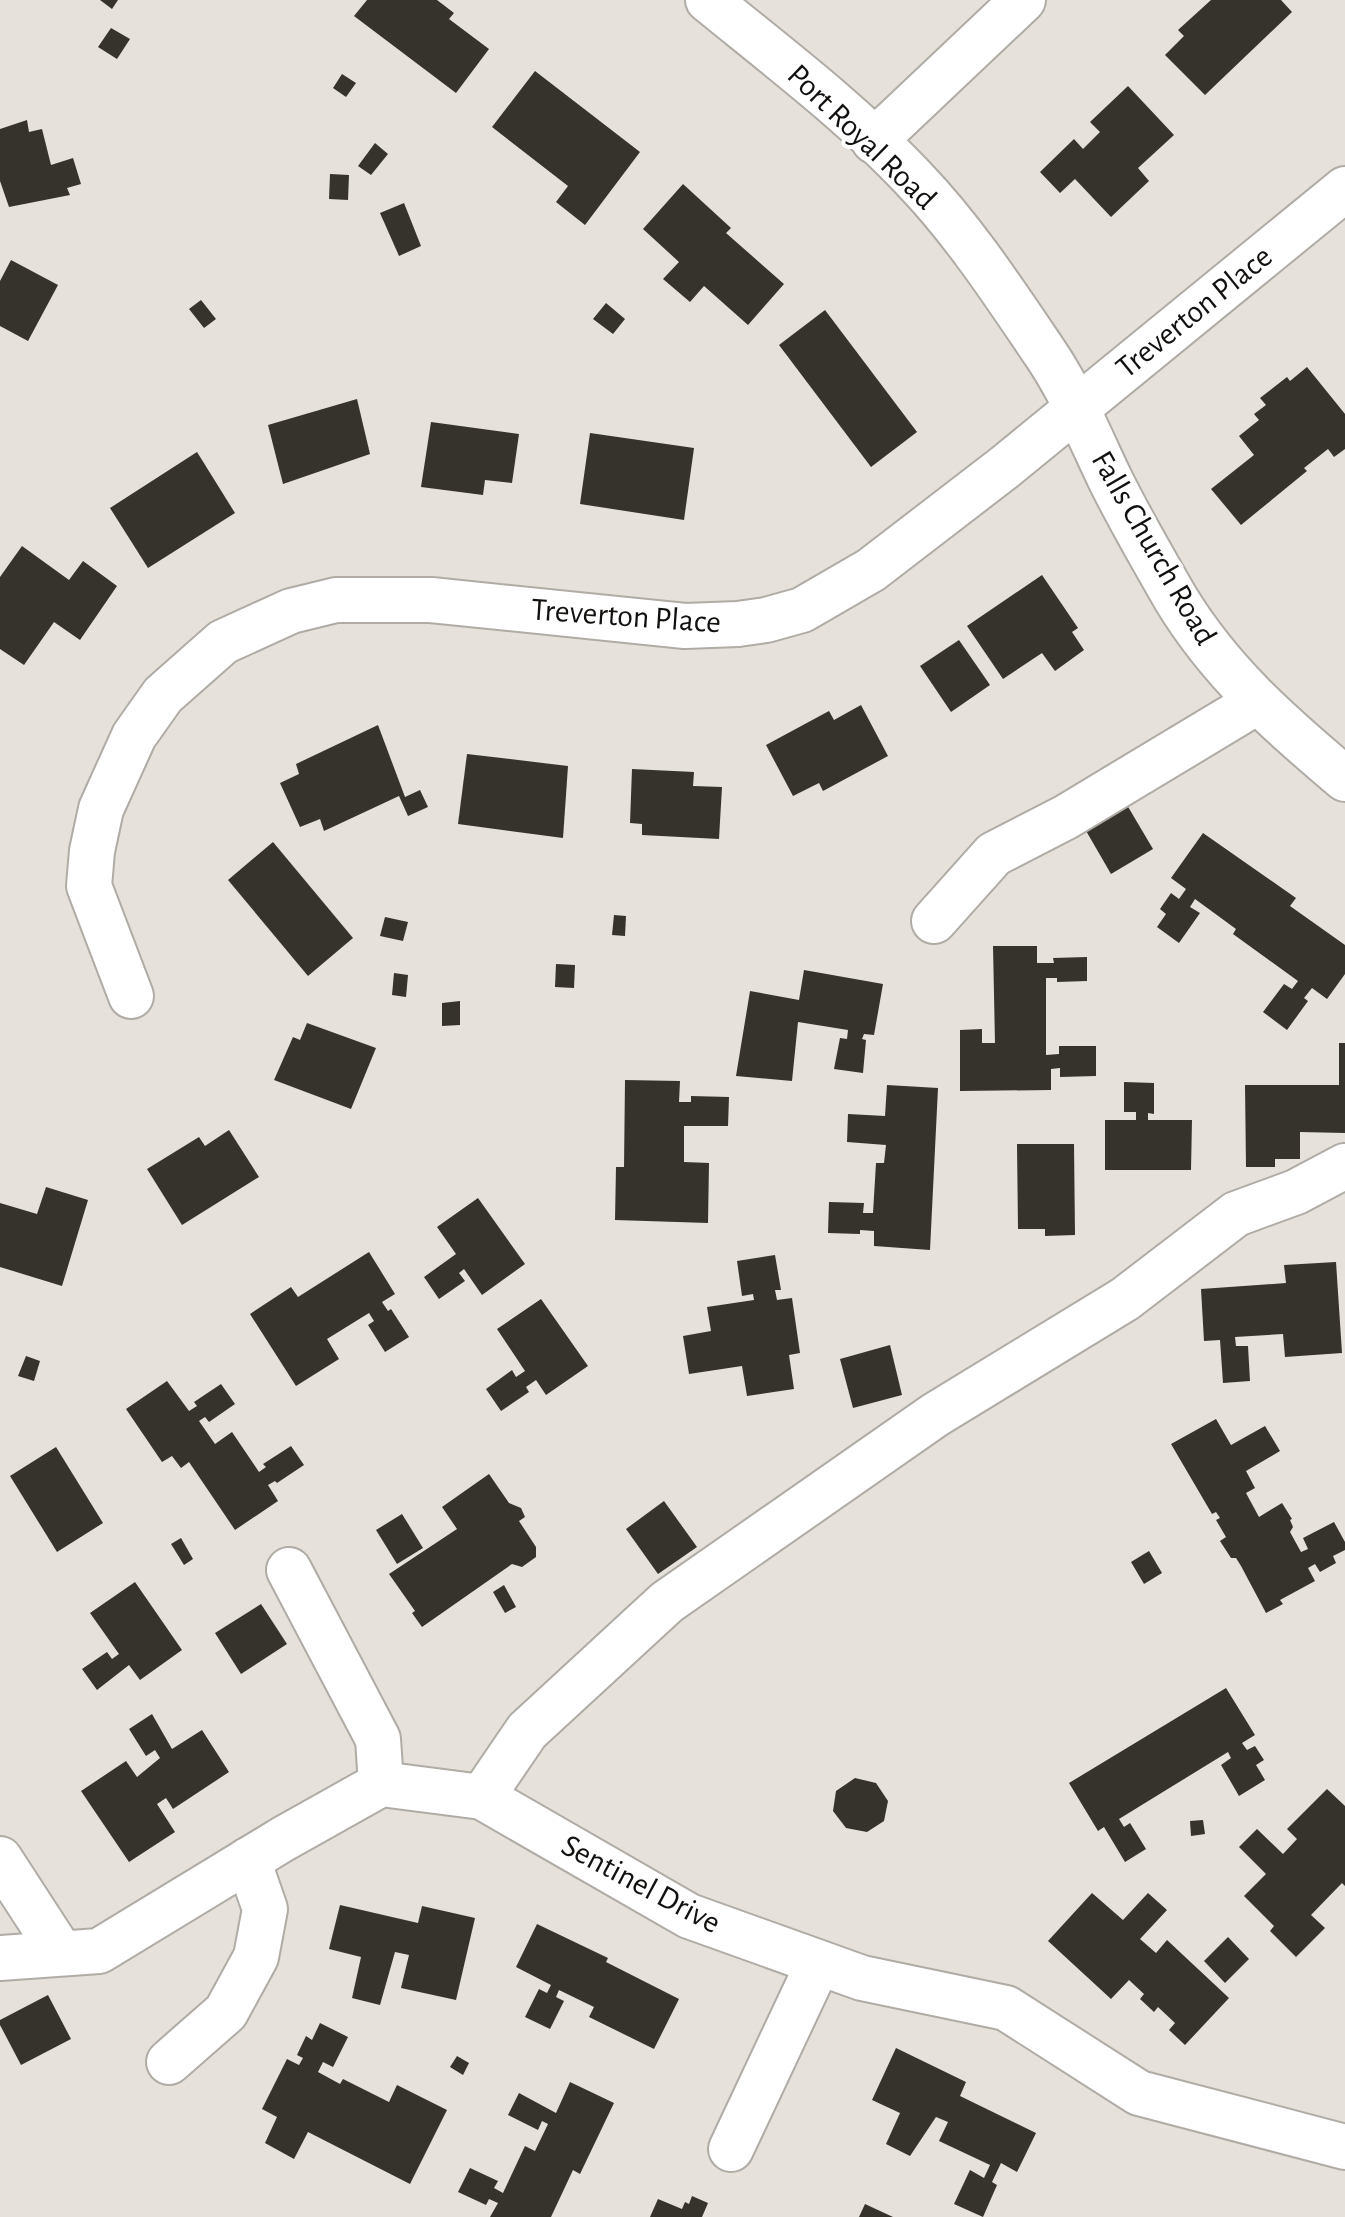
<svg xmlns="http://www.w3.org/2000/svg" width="1345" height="2217" viewBox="0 0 1345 2217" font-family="'Alegreya Sans',sans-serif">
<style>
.building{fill:#36332d}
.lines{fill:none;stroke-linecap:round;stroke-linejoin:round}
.minor-casing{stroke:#b0aca5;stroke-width:48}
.minor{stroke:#fff;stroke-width:44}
.labels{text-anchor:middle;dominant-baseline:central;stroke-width:8;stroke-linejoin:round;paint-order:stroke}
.street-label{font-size:32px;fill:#13110f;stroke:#fff}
</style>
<rect width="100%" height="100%" fill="#e6e1da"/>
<!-- building -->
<g class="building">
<polygon points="100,0 118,0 112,9"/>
<polygon points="367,0 437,0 454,13 449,19 489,49 456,93 354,16"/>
<polygon points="1211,0 1281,0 1292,12 1205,95 1165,55 1184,36 1178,30"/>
<polygon points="111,28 130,39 117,59 98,47"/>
<polygon points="535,71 640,152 585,225 556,202 568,186 492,127"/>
<polygon points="342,74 356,83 346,97 333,88"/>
<polygon points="1128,86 1174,135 1138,168 1149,181 1111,217 1075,179 1060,193 1040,172 1074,139 1083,149 1100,132 1090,122"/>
<polygon points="27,120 29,132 42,129 51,165 73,158 81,184 67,188 70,195 9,207 0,181 0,129"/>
<polygon points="375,143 388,154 371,175 358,166"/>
<polygon points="330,174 349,175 348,200 329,199"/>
<polygon points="683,184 731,228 726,233 784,284 748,325 704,286 690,302 663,279 679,262 643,229"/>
<polygon points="404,203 421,246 399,256 380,213"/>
<polygon points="11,260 58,285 28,341 0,326 0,281"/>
<polygon points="201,300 216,319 204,328 189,309"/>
<polygon points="606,303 625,319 613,334 593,319"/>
<polygon points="825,310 917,432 871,467 779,345"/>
<polygon points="1307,367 1345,414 1345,449 1334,457 1328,449 1304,468 1307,471 1241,525 1211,489 1254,455 1239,436 1259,420 1254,414 1266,405 1260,398 1287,377 1290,381"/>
<polygon points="357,399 370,454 283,484 268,425"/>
<polygon points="431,422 519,434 512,483 485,480 483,495 421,487"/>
<polygon points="590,433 694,448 684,520 580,504"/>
<polygon points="197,452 235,513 148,568 110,508"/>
<polygon points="22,546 69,580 83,561 117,586 80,640 54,622 24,665 0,649 0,577"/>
<polygon points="1042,575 1078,628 1072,632 1084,650 1055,671 1042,653 1003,679 967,626"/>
<polygon points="959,640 990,685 951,712 920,666"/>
<polygon points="861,705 888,756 823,791 819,783 793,796 766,745 829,711 834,720"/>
<polygon points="378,725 405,797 420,790 428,807 408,816 399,796 324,831 320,819 300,827 280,783 299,774 296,764"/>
<polygon points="467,754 568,766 563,838 458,824"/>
<polygon points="632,769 694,772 693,786 722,787 719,839 642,835 642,824 630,823"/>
<polygon points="1127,805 1153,849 1111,874 1085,829"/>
<polygon points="1203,833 1296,898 1290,906 1345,945 1345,974 1327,999 1312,988 1304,998 1308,1001 1287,1030 1263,1012 1284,984 1292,989 1298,981 1233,934 1236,929 1195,899 1190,907 1200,913 1179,943 1157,927 1166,914 1160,909 1171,893 1179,899 1186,889 1171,878"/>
<polygon points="273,842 353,938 308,976 228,880"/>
<polygon points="614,915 626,916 625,936 612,935"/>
<polygon points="385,917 408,922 403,941 380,936"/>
<polygon points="993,946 1037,946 1037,963 1054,963 1053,958 1087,957 1087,981 1057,982 1057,978 1046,978 1046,1055 1059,1054 1059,1046 1096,1046 1096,1076 1060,1077 1060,1068 1051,1069 1051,1090 960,1091 960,1030 982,1029 982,1043 995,1043"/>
<polygon points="556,964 575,965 574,988 555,987"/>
<polygon points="804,970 883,984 874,1035 864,1034 862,1039 866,1040 863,1073 834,1069 840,1038 847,1039 848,1030 798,1022 792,1081 736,1076 750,991 799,1000"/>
<polygon points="394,973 408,975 406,997 392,995"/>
<polygon points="460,1001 460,1025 442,1026 442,1003"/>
<polygon points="307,1023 376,1048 351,1109 274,1080 293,1037 300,1040"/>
<polygon points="1339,1043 1345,1043 1345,1133 1300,1132 1300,1159 1275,1159 1275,1167 1246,1167 1245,1085 1339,1085"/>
<polygon points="625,1080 680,1081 679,1102 691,1102 691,1096 729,1097 728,1126 684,1126 684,1162 709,1163 708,1223 615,1220 616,1167 624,1167"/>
<polygon points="1124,1082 1154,1083 1154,1114 1148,1113 1148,1120 1192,1120 1191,1170 1105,1170 1105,1120 1136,1120 1136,1112 1124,1112"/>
<polygon points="887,1085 938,1088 930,1250 874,1246 874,1231 860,1230 860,1234 828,1233 829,1202 864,1203 863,1213 873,1213 876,1163 884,1163 886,1145 847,1142 848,1114 885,1116"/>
<polygon points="229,1130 259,1177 182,1225 147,1169 199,1137 205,1146"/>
<polygon points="1017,1144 1074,1144 1075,1235 1045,1236 1045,1229 1018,1229"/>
<polygon points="46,1187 88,1200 62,1286 0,1267 0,1203 37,1214"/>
<polygon points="478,1198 525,1264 482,1295 464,1269 459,1273 465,1281 439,1299 424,1277 456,1254 437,1227"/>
<polygon points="369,1252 395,1294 382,1302 388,1311 391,1309 409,1337 385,1352 368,1325 374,1321 369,1313 327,1339 339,1359 296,1386 250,1314 291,1287 298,1297"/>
<polygon points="775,1255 781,1290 775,1290 777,1300 792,1298 800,1353 789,1355 794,1389 747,1396 742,1366 689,1374 683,1336 711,1331 707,1307 754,1300 753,1294 742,1296 737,1261"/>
<polygon points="1336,1262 1342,1353 1285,1357 1283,1334 1235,1337 1236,1346 1248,1346 1250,1381 1223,1383 1220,1340 1204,1341 1201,1289 1286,1283 1284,1265"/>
<polygon points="541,1299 588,1366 546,1395 536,1380 526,1387 529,1392 501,1411 486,1389 512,1370 516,1377 525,1371 497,1329"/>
<polygon points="890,1345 902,1395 853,1408 840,1359"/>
<polygon points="26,1356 40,1361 34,1381 18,1376"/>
<polygon points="167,1381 189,1411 197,1406 194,1402 221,1384 235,1404 209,1422 205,1417 199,1421 215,1444 232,1432 259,1472 266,1467 263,1464 291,1446 304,1465 277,1483 275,1481 268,1485 278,1501 235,1530 189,1462 181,1468 172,1456 162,1462 126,1409"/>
<polygon points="1216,1419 1231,1445 1265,1426 1280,1451 1246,1471 1255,1488 1246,1493 1259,1517 1282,1503 1292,1519 1290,1520 1293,1527 1290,1532 1301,1552 1308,1549 1303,1538 1334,1522 1345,1542 1345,1550 1333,1556 1336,1563 1320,1572 1315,1564 1308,1568 1315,1581 1280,1600 1283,1604 1266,1613 1241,1566 1236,1558 1231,1558 1220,1541 1226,1537 1216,1520 1220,1518 1216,1512 1212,1514 1171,1444"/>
<polygon points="56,1447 103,1523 57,1552 10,1476"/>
<polygon points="489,1474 509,1503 521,1508 525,1517 519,1521 536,1547 536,1557 522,1567 512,1564 422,1627 412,1613 415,1611 389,1574 457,1529 442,1507"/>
<polygon points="664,1501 697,1547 658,1574 626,1529"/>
<polygon points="402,1514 423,1548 397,1564 376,1530"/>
<polygon points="181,1538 193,1559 184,1565 171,1544"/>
<polygon points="1149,1551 1162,1573 1144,1584 1131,1562"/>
<polygon points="135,1582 182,1650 140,1680 129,1665 97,1690 82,1669 107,1652 112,1659 119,1654 90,1613"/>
<polygon points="504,1585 516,1607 505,1613 493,1592"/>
<polygon points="261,1604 287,1644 241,1674 215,1633"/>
<polygon points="1226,1688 1255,1735 1242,1743 1247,1750 1255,1746 1264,1760 1256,1765 1265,1780 1239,1796 1221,1765 1231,1758 1228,1752 1119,1819 1124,1827 1130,1823 1146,1849 1125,1862 1104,1827 1098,1831 1069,1783"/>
<polygon points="152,1714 172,1749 202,1730 229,1772 173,1809 166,1798 157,1804 175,1832 129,1862 81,1791 126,1761 137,1777 160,1758 155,1750 146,1756 129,1729"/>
<polygon points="855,1778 876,1783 888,1801 884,1821 867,1832 846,1828 833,1811 836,1791"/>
<polygon points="1327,1789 1345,1806 1345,1886 1342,1883 1311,1915 1325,1928 1296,1957 1270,1931 1274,1926 1244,1896 1266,1874 1239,1847 1257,1829 1283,1854 1297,1839 1287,1829"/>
<polygon points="1203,1820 1205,1834 1191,1836 1190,1821"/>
<polygon points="1092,1893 1123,1920 1148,1893 1167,1910 1140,1939 1156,1953 1167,1940 1229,1998 1185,2045 1169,2030 1175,2023 1158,2007 1154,2012 1140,1999 1144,1994 1129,1980 1111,1999 1048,1941"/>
<polygon points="340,1905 418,1923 422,1906 475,1918 456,2000 401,1988 409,1955 395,1952 380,2005 352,1998 361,1957 329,1949"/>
<polygon points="537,1924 608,1958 606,1962 679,1999 654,2049 589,2017 594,2007 559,1990 556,1997 564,2001 550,2029 525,2017 539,1989 547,1993 551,1985 516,1967"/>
<polygon points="1228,1937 1249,1959 1225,1983 1204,1961"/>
<polygon points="48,1995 71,2039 21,2065 0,2025 0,2020"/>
<polygon points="320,2023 348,2037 333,2067 323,2062 318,2072 340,2084 343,2079 389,2102 397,2085 447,2110 410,2184 308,2132 294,2159 265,2143 277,2117 262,2109 287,2059 299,2065 303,2058 297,2055 306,2036 312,2040"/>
<polygon points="896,2048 966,2082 960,2096 1036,2133 1017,2172 1001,2163 992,2182 997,2185 983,2217 954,2204 970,2170 984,2178 990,2165 939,2141 948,2122 936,2117 910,2156 886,2144 900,2113 872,2100"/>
<polygon points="457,2056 469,2063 463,2075 450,2067"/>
<polygon points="570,2082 614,2103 580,2174 573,2170 551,2217 490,2217 498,2203 489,2199 486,2205 458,2192 470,2168 498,2181 494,2188 503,2193 525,2146 535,2151 548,2124 542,2121 538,2130 508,2115 519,2093 556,2113"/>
<polygon points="692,2196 708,2203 702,2217 650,2217 658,2199 682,2209 685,2202 689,2204"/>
<polygon points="865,2204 893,2217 859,2217"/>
</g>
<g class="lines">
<defs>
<g id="minor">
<path d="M708 0C778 57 852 113 914 179 964 231 1005 294 1045 353 1071 391 1089 435 1109 477 1129 518 1153 559 1176 599 1221 673 1280 724 1345 779"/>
<polyline points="874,141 1023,0"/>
<polyline points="934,921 994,854 1066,817 1257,702"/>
<polyline points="131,996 89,886 92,851 101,809 134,736 163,695 223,642 291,611 336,600 431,600 685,626 738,624 766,620 802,610 871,570 1005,467 1345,189"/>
<polyline points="289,1570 378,1739 381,1784"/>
<polyline points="482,1797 527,1731 667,1602 935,1415 1125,1299 1236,1214 1296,1192 1345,1166"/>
<polyline points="0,1859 61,1953"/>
<polyline points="0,1958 99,1951 283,1839 381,1784 482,1797 689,1916 862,1978 1006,2008 1139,2093 1345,2147"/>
<polyline points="169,2062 226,2012 256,1957 265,1909 248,1860"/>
<polyline points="731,2149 818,1964"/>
</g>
</defs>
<!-- minor casing -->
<use href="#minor" class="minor-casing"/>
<!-- minor -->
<use href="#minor" class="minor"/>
</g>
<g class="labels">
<!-- street labels -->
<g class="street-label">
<text transform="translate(862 137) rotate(44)">Port Royal Road</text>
<text transform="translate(1194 312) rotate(-39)">Treverton Place</text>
<text transform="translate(1154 548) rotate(60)">Falls Church Road</text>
<text transform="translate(626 616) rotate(4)">Treverton Place</text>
<text transform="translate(641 1884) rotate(28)">Sentinel Drive</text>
</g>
</g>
</svg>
